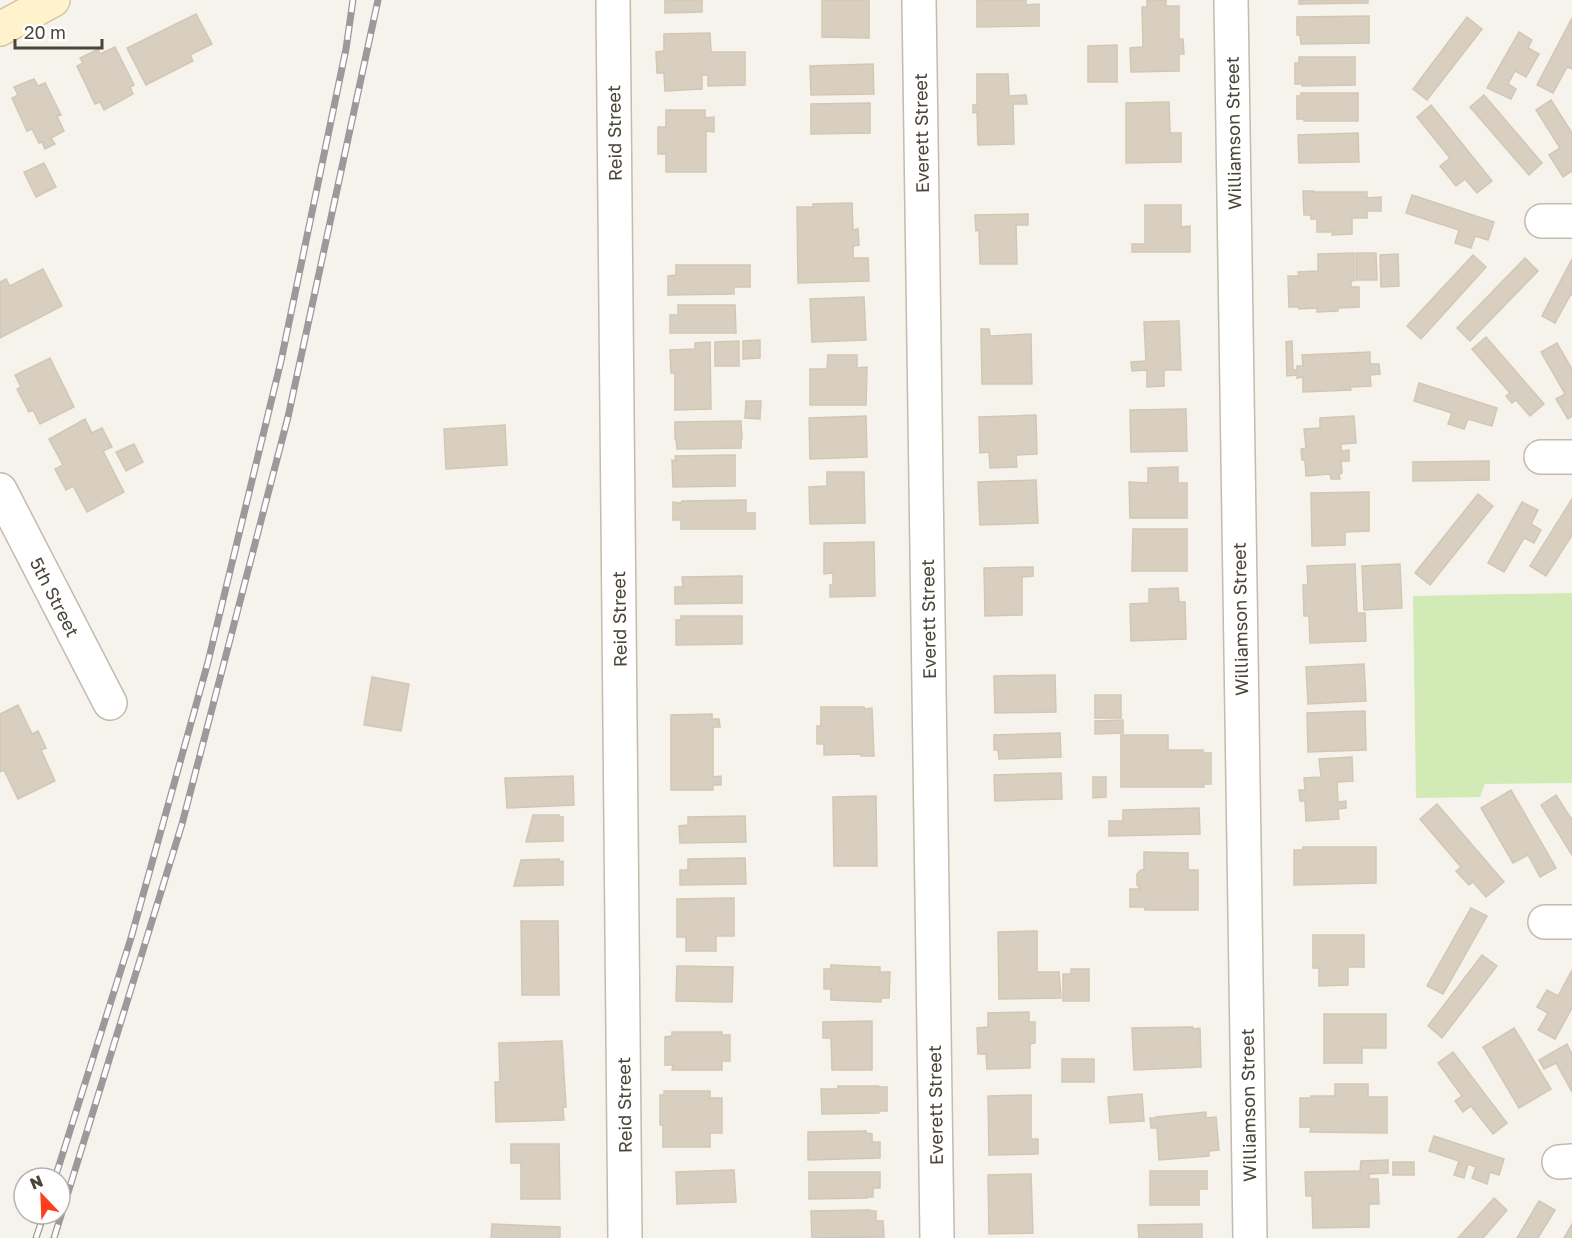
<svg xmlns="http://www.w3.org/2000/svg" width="1572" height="1238" viewBox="0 0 1572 1238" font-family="'Golos Text',sans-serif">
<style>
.green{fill:#d2eab5}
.building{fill:#d8cfc1;stroke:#d3c7b4;stroke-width:1.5}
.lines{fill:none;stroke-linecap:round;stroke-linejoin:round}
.street-casing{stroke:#c2bbae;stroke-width:36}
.secondary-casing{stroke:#d6c79b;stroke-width:36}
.street{stroke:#fff;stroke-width:33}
.secondary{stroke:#fff3cd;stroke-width:33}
.rail-casing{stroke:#9a9a9a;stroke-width:7}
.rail{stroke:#fff;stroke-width:4.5;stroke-dasharray:14;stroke-linecap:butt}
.labels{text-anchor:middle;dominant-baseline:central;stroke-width:4.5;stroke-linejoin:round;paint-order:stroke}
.street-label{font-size:18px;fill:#4b4439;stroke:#fff}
</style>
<rect width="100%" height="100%" fill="#f6f3ec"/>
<!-- green -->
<polygon class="green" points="1572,593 1572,783 1485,784 1480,797 1416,798 1413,596"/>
<!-- building -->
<g class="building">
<polygon points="665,0 702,0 702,12 665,13"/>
<polygon points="822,0 869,0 869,38 822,37"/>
<polygon points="977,0 1026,0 1026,5 1039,4 1039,26 977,27"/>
<polygon points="1147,0 1166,0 1166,6 1179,6 1179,39 1183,39 1184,54 1179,54 1179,71 1131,72 1130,48 1143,47 1142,7 1147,7"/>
<polygon points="1299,0 1368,0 1368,3 1299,4"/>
<polygon points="196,14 212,44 190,55 193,61 146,85 127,48"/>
<polygon points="1369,16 1369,43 1301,44 1300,35 1297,35 1297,17"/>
<polygon points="1467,17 1482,29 1427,100 1413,89"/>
<polygon points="1572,18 1572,69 1567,67 1553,93 1537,85"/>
<polygon points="1519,32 1532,40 1528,48 1539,54 1526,77 1515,71 1508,84 1516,89 1511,99 1487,88"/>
<polygon points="710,33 711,52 745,52 745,85 708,86 708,75 702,75 702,89 665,91 664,73 657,73 656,52 664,51 664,34"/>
<polygon points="1117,45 1117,82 1088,82 1088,46"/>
<polygon points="115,47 134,85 130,87 133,94 104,110 100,102 95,104 77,66 83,63 80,58 98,49 100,54"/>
<polygon points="1299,57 1355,57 1355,85 1302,86 1302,84 1295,84 1295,63 1299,63"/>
<polygon points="873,64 874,94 811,95 810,66"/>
<polygon points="977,74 1008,74 1009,96 1026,95 1027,104 1013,104 1014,144 978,145 977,112 973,113 973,105 977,105"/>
<polygon points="34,79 38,86 45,83 61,115 57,116 64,131 51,138 55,144 45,149 42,142 39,143 32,129 27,131 12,98 18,95 14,87"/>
<polygon points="1301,93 1358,93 1358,121 1304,121 1304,119 1297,119 1297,96 1301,96"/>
<polygon points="1484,95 1542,163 1529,175 1470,107"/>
<polygon points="1551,100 1572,133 1572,171 1563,177 1549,155 1560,148 1536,110"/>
<polygon points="1169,102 1170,133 1181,133 1181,162 1126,163 1126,103"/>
<polygon points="870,103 870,133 811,134 811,104"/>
<polygon points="1431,105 1492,181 1477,193 1465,179 1456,186 1440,166 1450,158 1417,117"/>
<polygon points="666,110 705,110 705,118 714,117 714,132 706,131 706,172 666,172 666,154 658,154 658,127 666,127"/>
<polygon points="1358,133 1359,162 1299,163 1298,135"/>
<polygon points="44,163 56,187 36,197 24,172"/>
<polygon points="1303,191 1313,191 1312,192 1367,192 1367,198 1381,197 1381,211 1367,211 1367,218 1352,218 1352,234 1332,235 1333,232 1317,232 1317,219 1311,219 1311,215 1304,215"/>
<polygon points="1412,195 1494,222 1488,240 1475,236 1471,248 1455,243 1459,230 1406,213"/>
<polygon points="852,203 853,230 858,229 859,245 853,246 853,258 868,258 869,281 798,283 797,207 813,207 813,204"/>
<polygon points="1145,205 1181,205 1181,227 1190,226 1190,252 1132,252 1132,244 1145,244"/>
<polygon points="1028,214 1028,225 1016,225 1017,264 980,264 979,230 976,231 975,215"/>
<polygon points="1354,253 1354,281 1351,280 1351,287 1359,287 1359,307 1338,308 1338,311 1317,312 1317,308 1299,309 1299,307 1289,307 1288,276 1299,276 1298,272 1318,271 1318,254"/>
<polygon points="1356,253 1376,253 1377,280 1356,280"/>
<polygon points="1398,254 1399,286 1381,287 1380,255"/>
<polygon points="1473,255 1486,267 1421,339 1407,326"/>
<polygon points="1525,258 1538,271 1470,341 1457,328"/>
<polygon points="1572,259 1572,295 1571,294 1555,323 1542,316"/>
<polygon points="676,265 750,265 750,287 734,287 734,294 668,295 668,276 676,275"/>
<polygon points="43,269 62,306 0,338 0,282 6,279 10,286"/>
<polygon points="864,297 866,340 812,342 810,299"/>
<polygon points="678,305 735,305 736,333 670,333 670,315 678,315"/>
<polygon points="1179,321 1181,370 1164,370 1164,386 1147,387 1147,370 1132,371 1131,362 1146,361 1144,322"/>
<polygon points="981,329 989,329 990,336 1031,334 1032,384 982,384"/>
<polygon points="1486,337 1544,404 1530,416 1516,400 1512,403 1506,396 1510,393 1472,349"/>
<polygon points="760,340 760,358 743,359 743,341"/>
<polygon points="739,341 739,366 715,366 715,342"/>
<polygon points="1292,341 1293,370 1297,370 1297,366 1303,366 1302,355 1370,352 1370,364 1379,364 1380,374 1370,375 1371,386 1350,387 1351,390 1303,392 1303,377 1297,378 1297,375 1287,376 1286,342"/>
<polygon points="710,342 711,409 675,410 675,373 671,373 670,350 695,349 695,343"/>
<polygon points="1557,343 1572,369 1572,416 1568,419 1556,399 1565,394 1541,352"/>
<polygon points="828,355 857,355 857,368 867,367 866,405 810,405 810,369 827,369"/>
<polygon points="50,358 74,407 40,424 33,410 29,412 17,389 21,387 15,375"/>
<polygon points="1419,383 1497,408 1492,426 1468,419 1464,429 1448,424 1452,413 1414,401"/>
<polygon points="746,401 761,401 760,419 745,418"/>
<polygon points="1186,409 1187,451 1131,452 1130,410"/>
<polygon points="1036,415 1037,454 1016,455 1017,467 990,468 989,452 980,453 979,417"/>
<polygon points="866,416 867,457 810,459 809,418"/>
<polygon points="1354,416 1356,443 1341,444 1341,451 1349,450 1349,461 1341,461 1342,473 1339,474 1340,479 1331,479 1330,474 1306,476 1305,460 1302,460 1301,449 1306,448 1304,429 1320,428 1320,418"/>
<polygon points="85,419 92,433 102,428 112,447 103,451 124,492 87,512 73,486 66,490 55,469 63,465 49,439"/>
<polygon points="741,421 742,439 741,439 741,448 677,449 676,439 675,439 675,422"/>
<polygon points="505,425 507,465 446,469 444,429"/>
<polygon points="134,444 143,462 126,471 116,452"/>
<polygon points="735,455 735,486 673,487 672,460 676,461 675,456"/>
<polygon points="1489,461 1489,480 1413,481 1413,462"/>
<polygon points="1178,467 1178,483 1187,483 1187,518 1130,518 1129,482 1148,483 1148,468"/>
<polygon points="827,472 864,472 865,523 810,524 809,487 827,486"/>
<polygon points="1036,480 1038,523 980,525 978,482"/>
<polygon points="1369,492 1369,531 1345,532 1345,545 1312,546 1311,493"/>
<polygon points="1478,494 1493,506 1430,585 1415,573"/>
<polygon points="1572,499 1572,535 1546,576 1530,566"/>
<polygon points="746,500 746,513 755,513 755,529 681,529 681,520 673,520 673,502 681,503 682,501"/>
<polygon points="1522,502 1538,510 1531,524 1541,530 1534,543 1524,538 1504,572 1488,563"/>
<polygon points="1133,529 1187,529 1187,571 1132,571"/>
<polygon points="874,542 875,596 830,597 830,585 833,585 833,573 824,574 824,543"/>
<polygon points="1355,564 1357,613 1365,613 1366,641 1310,643 1309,616 1304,616 1303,585 1308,585 1307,566"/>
<polygon points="1400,564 1402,608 1364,610 1362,566"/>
<polygon points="1033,567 1033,576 1022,577 1022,615 985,616 984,568"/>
<polygon points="742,576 742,603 675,604 675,587 683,587 682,577"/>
<polygon points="1178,588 1179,602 1185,602 1186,639 1131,641 1130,604 1149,603 1149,589"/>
<polygon points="681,616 742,616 742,644 676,645 676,620 681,620"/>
<polygon points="1364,664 1366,701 1308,704 1306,667"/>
<polygon points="1055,675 1056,712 995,713 994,676"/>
<polygon points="372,677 409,684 401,731 364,725"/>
<rect x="1095" y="695" width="26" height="23"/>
<polygon points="18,705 32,734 38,731 46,748 41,750 55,781 18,799 4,770 0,772 0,714"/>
<polygon points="821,707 864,707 865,709 872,708 874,756 861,756 861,754 824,755 824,744 817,744 817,726 821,726"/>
<polygon points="1365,711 1366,750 1308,752 1307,713"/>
<polygon points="712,714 712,719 719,719 720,727 713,727 713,777 721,776 721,785 713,785 713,790 671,790 671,715"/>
<polygon points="1123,720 1123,733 1095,734 1095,721"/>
<polygon points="1060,733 1061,757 999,759 998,750 994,750 994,735"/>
<polygon points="1121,735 1168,735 1168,750 1203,750 1203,753 1211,753 1211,784 1203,784 1204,787 1121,787"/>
<polygon points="1352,757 1353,781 1337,782 1338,802 1346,801 1346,808 1338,809 1339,819 1306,821 1305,801 1300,801 1299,790 1305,790 1304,778 1321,777 1319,759"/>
<polygon points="1061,773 1062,799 995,801 994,775"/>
<polygon points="573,776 574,805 507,808 505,778"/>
<polygon points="1093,777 1106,777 1106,797 1093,798"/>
<polygon points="1511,790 1556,868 1540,877 1528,855 1513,863 1481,808"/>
<polygon points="1556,795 1572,820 1572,855 1541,805"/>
<polygon points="876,796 877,866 834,866 833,797"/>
<polygon points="1437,804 1504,882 1486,897 1473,882 1469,885 1456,871 1461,867 1420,819"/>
<polygon points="1199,808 1200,834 1109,836 1109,821 1123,821 1123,810"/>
<polygon points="533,815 559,815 559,817 563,817 563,841 526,842"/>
<polygon points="745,816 746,842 680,843 679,826 688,825 688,817"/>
<polygon points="1303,847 1376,847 1376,883 1294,885 1294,850 1303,850"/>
<polygon points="1144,852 1188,853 1188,870 1198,870 1198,910 1145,910 1144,907 1130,907 1130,889 1141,889 1137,885 1137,874 1141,870 1144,870"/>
<polygon points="745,858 746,884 680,885 680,870 688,870 688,859"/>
<polygon points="559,859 560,862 563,861 563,885 514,886 521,860"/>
<polygon points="734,898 734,936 716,936 716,951 686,951 686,937 677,937 677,899"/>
<polygon points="1471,908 1487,916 1443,994 1427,986"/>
<polygon points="521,921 558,921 559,995 522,995"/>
<polygon points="1037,931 1037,972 1059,972 1061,998 999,999 998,932"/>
<polygon points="1313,935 1364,935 1364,967 1348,967 1348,985 1319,986 1319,968 1313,968"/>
<polygon points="1482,955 1497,966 1442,1038 1428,1026"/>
<polygon points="831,965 880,967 880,972 890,972 889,998 881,998 881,1002 831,1000 831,989 824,989 824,969 831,969"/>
<polygon points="677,966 733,967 732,1002 676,1001"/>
<polygon points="1071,969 1089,969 1089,1001 1063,1001 1063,974 1071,974"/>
<polygon points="1572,970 1572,1008 1555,1039 1538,1030 1548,1013 1537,1007 1547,990 1558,996"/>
<polygon points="1029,1012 1029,1022 1035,1022 1035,1043 1030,1044 1030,1068 987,1069 986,1054 978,1054 977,1028 988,1027 988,1013"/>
<polygon points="1324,1014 1386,1014 1386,1048 1362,1048 1362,1063 1324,1063"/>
<polygon points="872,1021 872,1070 832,1070 831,1038 823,1038 823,1022"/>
<polygon points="1193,1027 1193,1029 1200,1028 1201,1067 1134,1070 1132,1028"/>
<polygon points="1514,1028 1551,1089 1519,1108 1483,1047"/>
<polygon points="672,1032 722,1032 722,1035 730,1035 730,1061 722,1061 722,1070 672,1070 673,1065 665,1065 665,1037 672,1036"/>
<polygon points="562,1041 566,1107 563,1107 564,1120 496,1122 495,1082 500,1082 499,1043"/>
<polygon points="1567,1044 1572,1054 1572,1092 1556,1063 1544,1069 1539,1060"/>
<polygon points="1453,1052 1507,1123 1493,1134 1471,1106 1463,1112 1455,1101 1462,1096 1438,1063"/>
<rect x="1062" y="1059" width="32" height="23"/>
<polygon points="1335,1084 1368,1084 1368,1097 1387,1097 1387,1133 1310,1132 1311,1127 1300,1127 1300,1098 1311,1098 1311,1096 1335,1096"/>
<polygon points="838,1086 878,1086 877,1087 887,1087 887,1111 879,1111 879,1113 822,1114 821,1089 838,1089"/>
<polygon points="664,1091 710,1091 710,1098 722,1098 722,1133 710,1133 710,1147 663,1147 663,1125 660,1125 660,1095 664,1095"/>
<polygon points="1142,1094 1144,1121 1110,1123 1108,1097"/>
<polygon points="1031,1095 1031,1139 1038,1139 1038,1154 989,1155 988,1096"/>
<polygon points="1206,1112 1206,1118 1216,1117 1219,1150 1209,1151 1209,1156 1159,1160 1157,1128 1151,1128 1150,1118 1156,1118 1156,1117"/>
<polygon points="866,1131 866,1133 872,1134 872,1142 880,1142 880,1158 808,1160 808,1132"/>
<polygon points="1434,1136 1504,1159 1499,1175 1490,1172 1487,1184 1472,1178 1476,1167 1468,1164 1464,1178 1454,1175 1459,1161 1429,1151"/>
<polygon points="511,1144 559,1144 560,1199 521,1199 521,1163 511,1163"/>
<polygon points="1388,1160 1388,1173 1369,1174 1369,1179 1378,1179 1379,1204 1369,1204 1369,1227 1313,1228 1312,1196 1306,1196 1305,1172 1360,1171 1361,1161"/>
<rect x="1393" y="1162" width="21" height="13"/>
<polygon points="734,1170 736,1202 677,1204 676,1172"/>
<polygon points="1150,1171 1207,1171 1207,1189 1199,1189 1199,1205 1150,1205"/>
<polygon points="809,1172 880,1172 880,1188 873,1188 873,1197 867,1197 867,1198 809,1199"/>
<polygon points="1031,1174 1033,1233 989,1234 988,1175"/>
<polygon points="1494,1198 1507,1210 1483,1238 1458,1238"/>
<polygon points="1539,1201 1555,1210 1538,1238 1517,1238"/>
<polygon points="870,1210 870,1211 876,1211 876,1221 883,1221 884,1237 812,1238 811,1211"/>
<polygon points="492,1224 560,1227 560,1238 491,1238"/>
<polygon points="1202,1224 1202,1238 1139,1238 1138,1225"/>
<polygon points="1572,1224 1572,1238 1564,1238"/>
</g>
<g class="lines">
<defs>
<g id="street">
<polyline points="613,0 625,1238"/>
<polyline points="919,0 937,1238"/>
<polyline points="1231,0 1250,1238"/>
<polyline points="1542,221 1572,221"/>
<polyline points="1541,457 1572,457"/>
<polyline points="0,490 110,703"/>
<polyline points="1545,922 1572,922"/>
<polyline points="1559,1162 1572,1161"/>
</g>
<polyline id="secondary" points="0,29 53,0"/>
</defs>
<!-- street casing -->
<use href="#street" class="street-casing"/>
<!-- secondary casing -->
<use href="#secondary" class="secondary-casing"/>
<!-- street -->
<use href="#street" class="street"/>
<!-- secondary -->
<use href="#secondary" class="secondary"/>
<defs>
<g id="rail">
<polyline points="55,1178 131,938 208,662 281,361 346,49 353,0"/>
<polyline points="36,1238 44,1214"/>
<polyline points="54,1238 182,824 288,417 378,0"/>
</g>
</defs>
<!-- rail casing -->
<use href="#rail" class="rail-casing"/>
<!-- rail -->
<use href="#rail" class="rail"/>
</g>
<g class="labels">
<!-- street labels -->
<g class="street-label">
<text transform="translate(614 133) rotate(-91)">Reid Street</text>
<text transform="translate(921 133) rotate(-91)">Everett Street</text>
<text transform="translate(1233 133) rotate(-91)">Williamson Street</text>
<text transform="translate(55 597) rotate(63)">5th Street</text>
<text transform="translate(619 619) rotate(-91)">Reid Street</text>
<text transform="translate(928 619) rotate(-91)">Everett Street</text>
<text transform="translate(1240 619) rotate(-91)">Williamson Street</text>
<text transform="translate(624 1105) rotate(-91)">Reid Street</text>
<text transform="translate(935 1105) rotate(-91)">Everett Street</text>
<text transform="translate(1248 1105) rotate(-91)">Williamson Street</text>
</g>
</g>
<!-- north arrow -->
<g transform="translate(42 1196) rotate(337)"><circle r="28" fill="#ffffff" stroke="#b7b4b0" stroke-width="1.5"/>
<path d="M0-4.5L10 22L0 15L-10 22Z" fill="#fc3f1d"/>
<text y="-9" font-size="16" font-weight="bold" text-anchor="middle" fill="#4b4439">N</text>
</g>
<!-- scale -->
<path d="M15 39v9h87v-9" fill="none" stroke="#4b4439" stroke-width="3"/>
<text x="24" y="39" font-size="18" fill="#4b4439" stroke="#ffffff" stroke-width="4.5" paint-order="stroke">20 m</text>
</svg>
